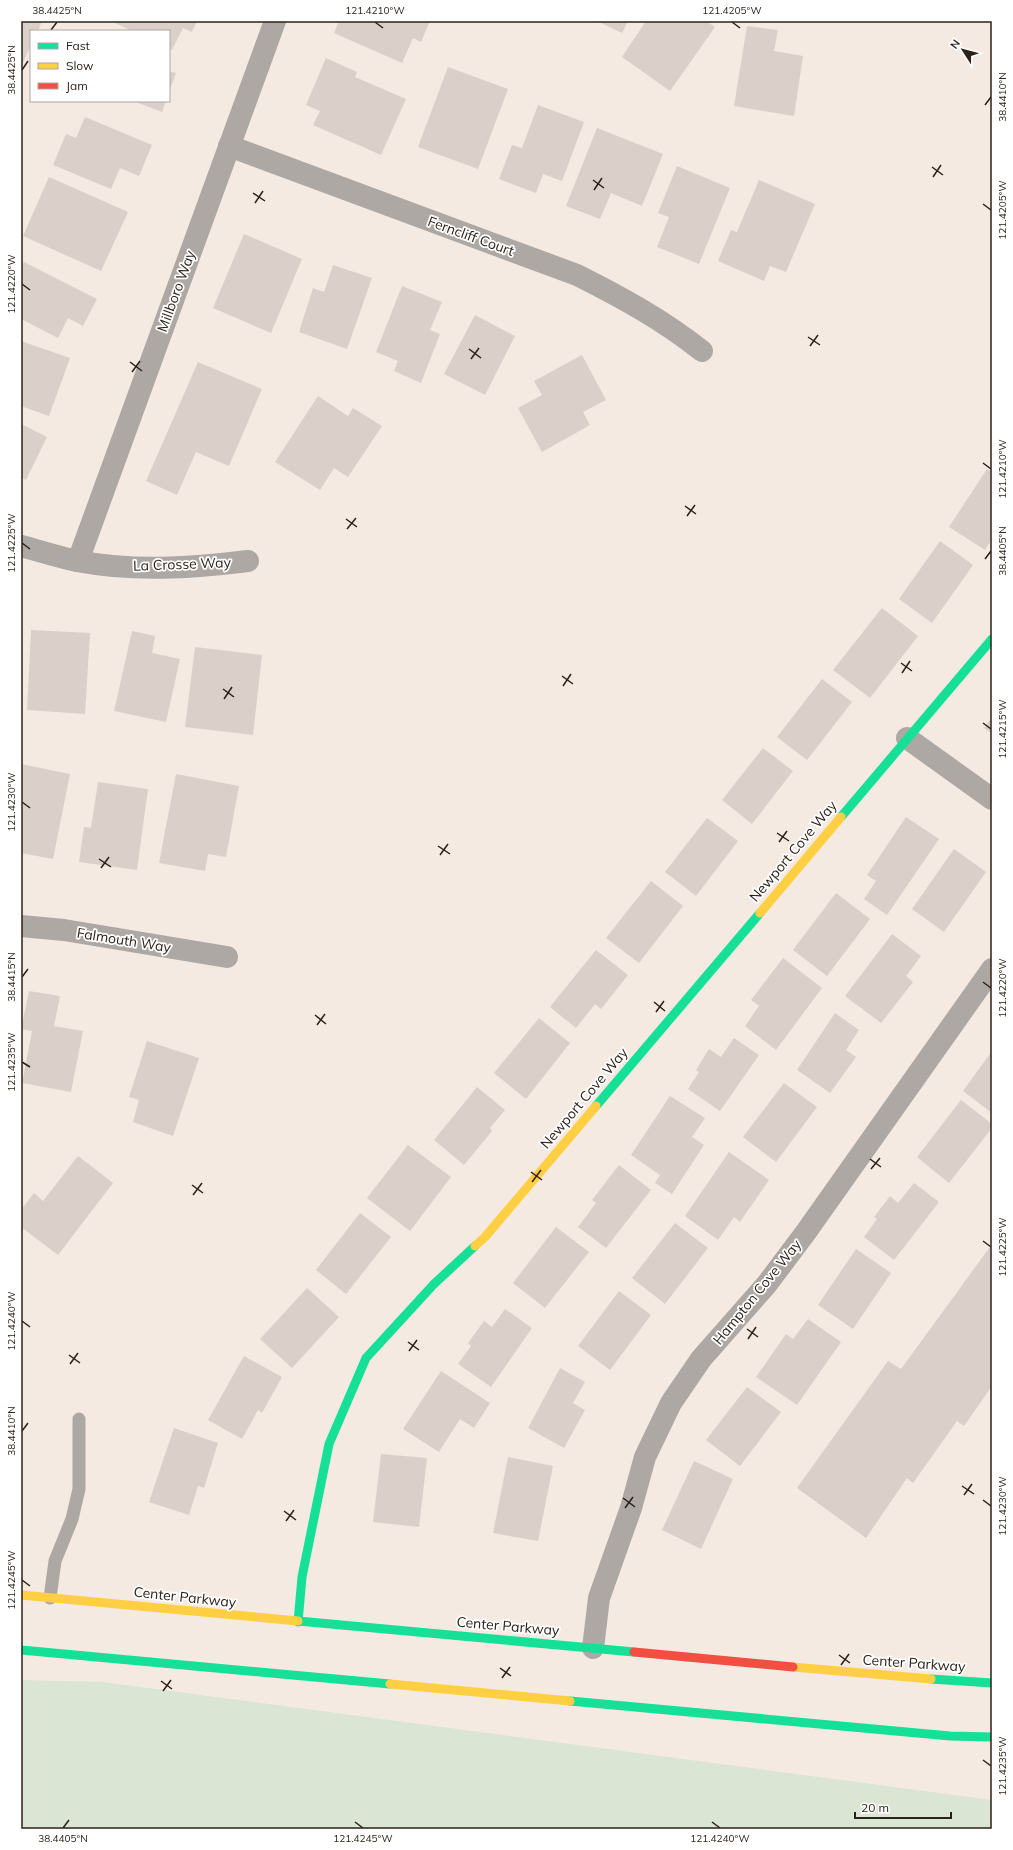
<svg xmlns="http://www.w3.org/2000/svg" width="1013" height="1850" viewBox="0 0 1013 1850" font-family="Mulish,sans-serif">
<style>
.green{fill:#dae5d3}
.building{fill:#dbd0c9}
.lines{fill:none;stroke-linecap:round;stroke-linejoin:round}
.lane{stroke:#ada8a3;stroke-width:13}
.street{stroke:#ada8a3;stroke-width:22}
.fast{stroke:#16e098;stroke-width:9}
.slow{stroke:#ffcf43;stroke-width:9}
.jam{stroke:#f24e42;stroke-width:9}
.ticks{fill:none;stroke:#2c2118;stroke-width:1.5}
.labels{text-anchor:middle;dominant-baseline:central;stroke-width:3.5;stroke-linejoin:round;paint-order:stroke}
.street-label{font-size:14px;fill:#2c2118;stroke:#fff}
.neatline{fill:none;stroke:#2c2118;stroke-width:1.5}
.ticks-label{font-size:10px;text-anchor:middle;fill:#2c2118}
</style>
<rect width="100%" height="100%" fill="#f4eae2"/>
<!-- green -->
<polygon class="green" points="21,1680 103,1682 992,1800 992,1829 21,1829"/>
<!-- building -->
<g class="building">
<polygon points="21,21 42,21 38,31 31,31 31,45 21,67"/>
<polygon points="111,21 197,21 192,32 183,28 172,50 169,48 169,31 132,31"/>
<polygon points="339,21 430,21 421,42 413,38 402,63 334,33"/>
<polygon points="597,21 628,21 622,33"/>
<polygon points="646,21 706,21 715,27 670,91 622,57"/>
<polygon points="747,26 778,30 774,51 803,56 794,116 734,106"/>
<polygon points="326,58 357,72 355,77 406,99 381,155 313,125 320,111 306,105"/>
<polygon points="448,67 508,89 478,169 418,147"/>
<polygon points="169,71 176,73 169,92"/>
<polygon points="133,101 166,101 162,112"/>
<polygon points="538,105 584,122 562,181 543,174 536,193 499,179 512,145 522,148"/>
<polygon points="85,117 152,145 139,176 120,168 111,189 53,165 66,134 76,138"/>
<polygon points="597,128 663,154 642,206 611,193 600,219 566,206"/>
<polygon points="677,166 730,188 699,264 657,247 669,217 658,213"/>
<polygon points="49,177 128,212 101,271 23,236"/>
<polygon points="759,180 815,204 786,272 770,266 764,281 718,261 731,230 737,232"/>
<polygon points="244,234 302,259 271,333 213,308"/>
<polygon points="24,262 97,299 83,326 68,318 58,338 21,319 21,268"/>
<polygon points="333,265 372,278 347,349 299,332 313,288 324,292"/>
<polygon points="402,286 442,302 430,330 440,334 421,383 394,371 398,361 376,352"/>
<polygon points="475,315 515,336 485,395 444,374"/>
<polygon points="21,341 70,358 49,416 21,406"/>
<polygon points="582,355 606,400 583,412 590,425 542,452 518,408 542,395 534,381"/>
<polygon points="198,362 262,389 229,466 196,452 177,495 146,481"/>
<polygon points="318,396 348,416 353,408 382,426 348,477 334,468 320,490 275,462"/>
<polygon points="21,424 47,437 26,480 21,477"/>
<polygon points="987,469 992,472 992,539 985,550 949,527"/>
<polygon points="940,541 973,565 932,623 899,599"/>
<polygon points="882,608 918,636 870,698 833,670"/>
<polygon points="31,630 90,633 85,714 27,710"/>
<polygon points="132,631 155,636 152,653 180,659 166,722 114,711"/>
<polygon points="195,647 262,655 253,735 185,727"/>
<polygon points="822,679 852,702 807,760 777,737"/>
<polygon points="992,717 992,734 984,728"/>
<polygon points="763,748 793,771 752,824 722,800"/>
<polygon points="21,764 70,774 53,859 21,853"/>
<polygon points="176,774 239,786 226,857 208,854 205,871 159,863"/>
<polygon points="98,782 148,789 137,870 79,862 84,827 91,828"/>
<polygon points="906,817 939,839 887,915 864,899 876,881 867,875"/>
<polygon points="707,818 738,841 696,896 665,872"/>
<polygon points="954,849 986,872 944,932 912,909"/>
<polygon points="651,881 683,906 639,963 606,938"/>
<polygon points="836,893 870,919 827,976 793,950"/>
<polygon points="892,934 921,956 906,976 913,982 881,1023 845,996"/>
<polygon points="596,950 628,975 601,1009 595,1004 576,1028 550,1007"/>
<polygon points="783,958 822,988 776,1050 745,1026 759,1006 751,1000"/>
<polygon points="29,991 60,996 54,1026 83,1031 71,1092 22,1083 32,1031 21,1029"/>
<polygon points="835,1013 859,1030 846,1050 856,1057 830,1093 797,1070"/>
<polygon points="539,1018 570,1043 526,1099 494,1073"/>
<polygon points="734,1038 759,1055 720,1111 688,1089 699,1072 696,1070 709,1049 721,1057"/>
<polygon points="147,1041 199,1058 173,1136 133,1122 139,1100 129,1097"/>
<polygon points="992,1051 992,1113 963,1091"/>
<polygon points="784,1083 817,1107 776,1162 743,1137"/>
<polygon points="477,1087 505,1110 490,1128 492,1131 464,1165 434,1140"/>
<polygon points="670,1096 705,1118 692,1137 704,1145 672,1194 655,1183 660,1175 631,1155"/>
<polygon points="961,1100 992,1124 992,1128 949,1183 917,1157"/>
<polygon points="408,1145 451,1177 410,1231 367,1198"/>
<polygon points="729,1152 769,1180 740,1222 734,1217 718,1240 685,1216"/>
<polygon points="78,1156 113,1183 58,1255 21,1227 21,1210 34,1193 43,1201"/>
<polygon points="619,1165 651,1190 606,1248 578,1227 596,1203 592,1200"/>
<polygon points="914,1183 939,1202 894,1260 864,1237 877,1219 874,1217 890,1196 898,1203"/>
<polygon points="360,1213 391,1237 346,1294 316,1270"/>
<polygon points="675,1223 708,1248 665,1304 632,1278"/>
<polygon points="556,1227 589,1252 545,1308 513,1283"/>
<polygon points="990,1247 992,1248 992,1386 964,1426 957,1421 913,1483 907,1478 866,1538 797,1488 888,1361 901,1369"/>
<polygon points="856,1249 891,1273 853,1329 818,1305"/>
<polygon points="307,1288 339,1317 292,1368 260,1339"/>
<polygon points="619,1291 651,1315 610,1370 578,1346"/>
<polygon points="505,1309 532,1328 491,1387 458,1364 471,1346 468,1343 484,1321 492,1327"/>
<polygon points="808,1319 841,1342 797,1405 756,1377 786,1334 793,1339"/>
<polygon points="244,1356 282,1377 262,1413 258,1410 242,1439 208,1420"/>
<polygon points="560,1368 585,1382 573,1403 585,1410 564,1448 528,1428"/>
<polygon points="441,1371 490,1403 474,1428 460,1419 439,1452 403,1429"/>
<polygon points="747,1387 781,1412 740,1466 706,1440"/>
<polygon points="174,1428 218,1443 204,1488 198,1486 189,1515 149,1502"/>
<polygon points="381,1454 427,1458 419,1527 373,1522"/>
<polygon points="508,1457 553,1466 538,1541 493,1533"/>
<polygon points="694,1461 733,1479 701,1549 662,1530"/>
</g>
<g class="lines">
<!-- lane -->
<polyline class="lane" points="50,1598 55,1561 72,1519 79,1489 79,1419"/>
<!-- street -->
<g class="street">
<path d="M229 146 577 275C621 297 663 320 702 351"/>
<path d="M21 546C40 551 58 557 77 561 134 572 192 568 248 561"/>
<polyline points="78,561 275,21"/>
<polyline points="907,738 992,799"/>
<polyline points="21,926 64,930 227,957"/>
<polyline points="593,1648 599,1598 631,1508 645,1457 671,1403 701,1359 767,1284 806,1232 992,969"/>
</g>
<!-- fast -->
<g class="fast">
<polyline points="841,817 992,639"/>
<polyline points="596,1106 760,913"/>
<polyline points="298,1621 634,1652"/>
<polyline points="298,1622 302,1577 329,1444 366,1358 434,1284 475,1246"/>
<polyline points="21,1650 390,1684"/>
<polyline points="931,1679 992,1683"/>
<polyline points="570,1701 950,1736 992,1737"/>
</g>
<!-- slow -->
<g class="slow">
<polyline points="760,913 841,817"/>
<polyline points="475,1246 485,1237 596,1106"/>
<polyline points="21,1595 298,1621"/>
<polyline points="793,1667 931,1679"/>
<polyline points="390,1684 570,1701"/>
</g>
<!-- jam -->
<polyline class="jam" points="634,1652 793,1667"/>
</g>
<!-- ticks -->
<path class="ticks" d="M375 22 383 28M732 22 740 28M51 30 57 22M22 70 28 61M985 105 991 97M932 167 943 175M933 177 941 165M593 180 604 188M594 190 602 178M253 193 265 201M255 203 263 191M983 204 991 210M22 284 30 290M808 337 820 345M810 346 818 335M469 349 481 358M471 359 479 348M130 362 142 371M132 372 140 361M983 463 991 469M685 506 696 514M687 516 695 505M346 519 357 527M347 529 356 518M22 543 30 549M985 559 991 551M901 663 912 671M902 673 910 661M562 676 573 684M563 686 571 674M223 689 234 697M224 699 232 687M983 723 991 729M22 802 30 808M777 833 789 841M779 842 787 831M438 846 450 854M440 855 448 844M99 859 111 867M101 868 109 857M22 977 28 969M983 982 991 988M654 1002 665 1011M656 1012 664 1001M315 1015 326 1024M317 1025 325 1014M22 1062 30 1067M870 1159 881 1167M871 1169 880 1158M531 1172 542 1180M532 1182 541 1170M192 1185 203 1193M193 1195 202 1183M983 1241 991 1247M22 1321 30 1327M747 1329 758 1337M748 1339 756 1327M408 1342 419 1350M409 1351 417 1340M69 1355 80 1363M70 1364 78 1353M22 1431 28 1423M962 1486 974 1494M964 1495 972 1484M623 1498 635 1507M983 1500 991 1506M625 1508 633 1497M284 1511 296 1520M286 1521 294 1510M22 1580 30 1586M839 1655 850 1663M841 1665 849 1654M500 1668 511 1676M502 1678 510 1667M161 1681 172 1689M163 1691 171 1680M983 1760 991 1766M355 1822 363 1828M712 1822 720 1828M63 1828 69 1820"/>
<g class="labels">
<!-- street labels -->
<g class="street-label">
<text transform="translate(471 236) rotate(20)">Ferncliff Court</text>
<text transform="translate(176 291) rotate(-70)">Millboro Way</text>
<text transform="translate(182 564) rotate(-2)">La Crosse Way</text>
<text transform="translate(793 851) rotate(-50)">Newport Cove Way</text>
<text transform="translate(124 940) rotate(9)">Falmouth Way</text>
<text transform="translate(584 1098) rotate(-50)">Newport Cove Way</text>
<text transform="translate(757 1292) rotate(-51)">Hampton Cove Way</text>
<text transform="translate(185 1597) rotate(6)">Center Parkway</text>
<text transform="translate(508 1626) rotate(5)">Center Parkway</text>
<text transform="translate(914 1663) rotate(4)">Center Parkway</text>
</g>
</g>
<!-- border -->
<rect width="1013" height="1850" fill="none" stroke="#ffffff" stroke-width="44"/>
<!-- legend -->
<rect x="30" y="30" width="140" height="72" fill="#ffffff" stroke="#aba6a3"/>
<rect x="38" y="43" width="20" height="6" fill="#16e098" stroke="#aba6a3"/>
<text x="66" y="50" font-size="12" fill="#2c2118">Fast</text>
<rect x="38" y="63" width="20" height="6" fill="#ffcf43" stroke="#aba6a3"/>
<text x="66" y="70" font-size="12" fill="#2c2118">Slow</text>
<rect x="38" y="83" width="20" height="6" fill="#f24e42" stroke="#aba6a3"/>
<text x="66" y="90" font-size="12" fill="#2c2118">Jam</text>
<!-- north arrow -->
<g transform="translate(963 50) rotate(306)" stroke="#ffffff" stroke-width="3" paint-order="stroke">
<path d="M0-3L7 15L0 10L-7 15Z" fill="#2c2118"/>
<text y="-6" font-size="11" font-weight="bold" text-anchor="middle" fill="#2c2118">N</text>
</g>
<!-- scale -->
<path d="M855 1812v6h96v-6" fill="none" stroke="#2c2118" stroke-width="2"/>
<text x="861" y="1812" font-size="12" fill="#2c2118" stroke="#ffffff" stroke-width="3" paint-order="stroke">20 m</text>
<rect x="22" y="22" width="969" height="1806" class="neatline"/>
<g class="ticks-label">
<text x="57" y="14">38.4425°N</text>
<text x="375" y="14">121.4210°W</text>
<text x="732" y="14">121.4205°W</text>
<text transform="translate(11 70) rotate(-90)" y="4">38.4425°N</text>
<text transform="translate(1002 97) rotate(-90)" y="4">38.4410°N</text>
<text transform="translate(1002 210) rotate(-90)" y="4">121.4205°W</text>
<text transform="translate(11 284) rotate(-90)" y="4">121.4220°W</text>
<text transform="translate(1002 469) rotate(-90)" y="4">121.4210°W</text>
<text transform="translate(11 543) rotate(-90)" y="4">121.4225°W</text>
<text transform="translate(1002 551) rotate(-90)" y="4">38.4405°N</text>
<text transform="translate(1002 729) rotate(-90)" y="4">121.4215°W</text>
<text transform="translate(11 802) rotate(-90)" y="4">121.4230°W</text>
<text transform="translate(11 977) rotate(-90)" y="4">38.4415°N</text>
<text transform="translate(1002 988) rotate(-90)" y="4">121.4220°W</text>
<text transform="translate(11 1062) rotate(-90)" y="4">121.4235°W</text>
<text transform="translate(1002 1247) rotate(-90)" y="4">121.4225°W</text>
<text transform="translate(11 1321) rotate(-90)" y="4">121.4240°W</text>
<text transform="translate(11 1431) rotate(-90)" y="4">38.4410°N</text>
<text transform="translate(1002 1506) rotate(-90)" y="4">121.4230°W</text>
<text transform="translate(11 1580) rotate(-90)" y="4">121.4245°W</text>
<text transform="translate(1002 1766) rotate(-90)" y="4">121.4235°W</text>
<text x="63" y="1842">38.4405°N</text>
<text x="363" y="1842">121.4245°W</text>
<text x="720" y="1842">121.4240°W</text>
</g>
</svg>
